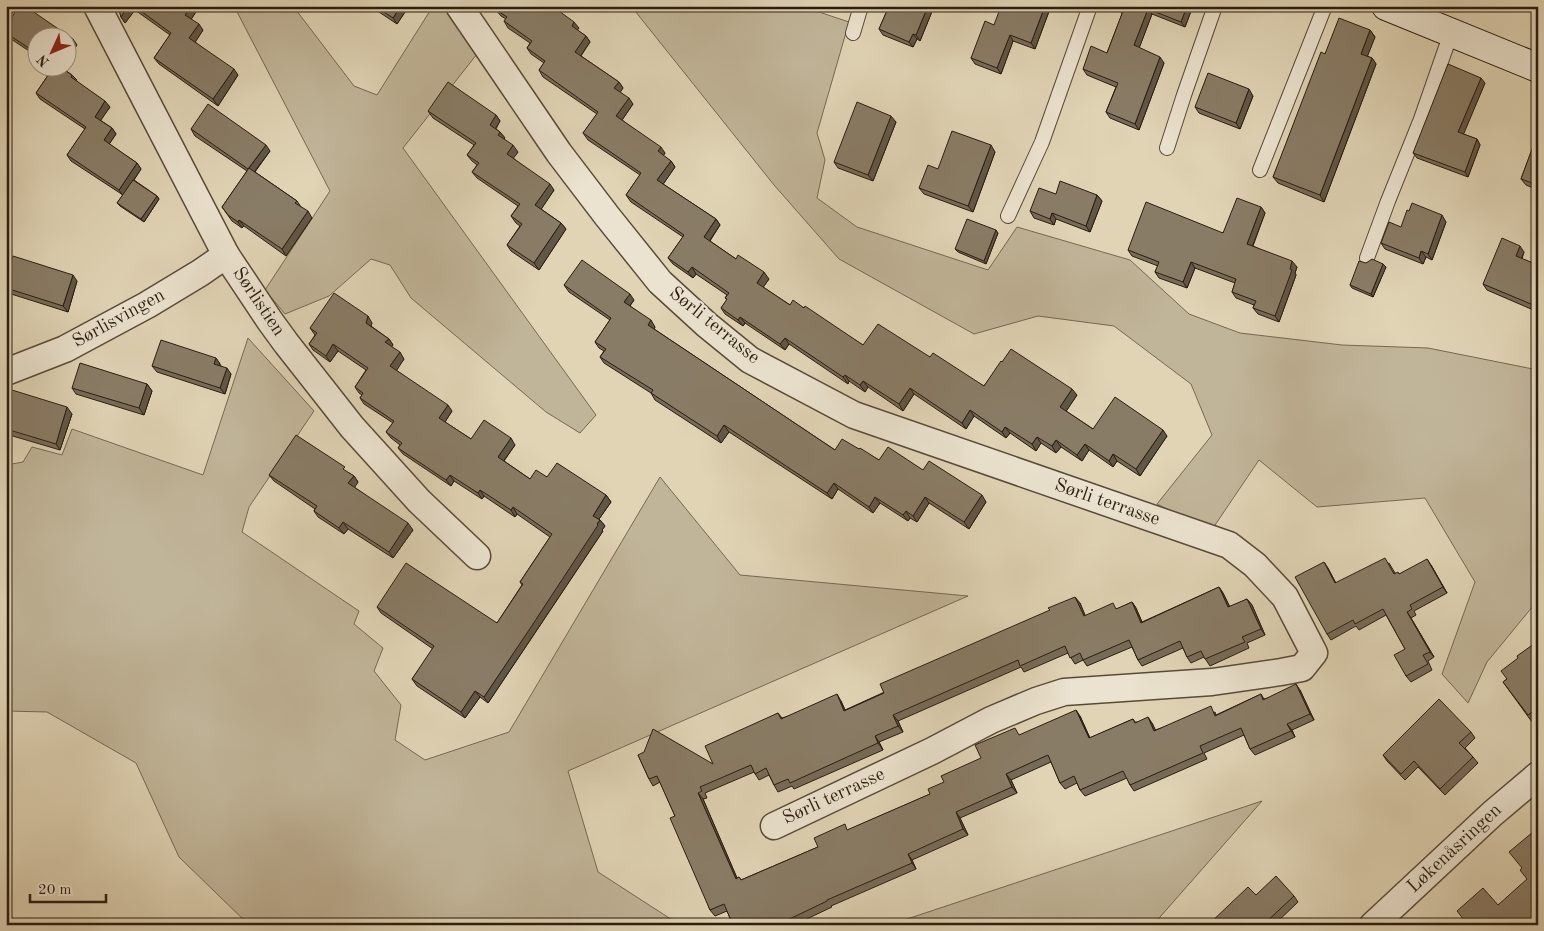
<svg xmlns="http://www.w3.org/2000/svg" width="1544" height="931" viewBox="0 0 1544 931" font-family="'Old Standard TT',serif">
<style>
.green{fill:#c1b599;stroke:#766854}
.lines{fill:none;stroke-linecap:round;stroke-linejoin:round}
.lane-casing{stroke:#584a39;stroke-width:16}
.street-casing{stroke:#584a39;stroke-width:29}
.secondary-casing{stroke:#2a1c10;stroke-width:30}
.lane{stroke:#ebe3cf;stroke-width:14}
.street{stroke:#ebe3cf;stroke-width:26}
.secondary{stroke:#ebe3cf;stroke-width:28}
.wall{fill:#766b58;stroke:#2a1c10}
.shaded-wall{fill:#605747;stroke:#2a1c10}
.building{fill:#897c66;stroke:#2a1c10}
.labels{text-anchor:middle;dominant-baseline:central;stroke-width:4.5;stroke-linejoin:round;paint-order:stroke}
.street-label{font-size:19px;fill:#2a1c10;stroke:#ebe3cf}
</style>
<rect width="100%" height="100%" fill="#e0d4b5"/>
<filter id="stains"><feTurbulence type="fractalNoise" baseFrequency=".004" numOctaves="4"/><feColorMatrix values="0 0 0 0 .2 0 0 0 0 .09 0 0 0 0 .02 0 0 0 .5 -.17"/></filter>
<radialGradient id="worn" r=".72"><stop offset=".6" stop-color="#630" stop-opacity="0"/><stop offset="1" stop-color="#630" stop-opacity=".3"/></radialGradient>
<!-- green -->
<g class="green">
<polygon points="234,6 293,6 354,86 377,95 433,6 448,6 477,54 403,148 596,415 580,433 546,412 411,298 390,265 371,259 329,296 285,314 265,290 330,191"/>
<polygon points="631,6 801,6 849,22 817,133 825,160 817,198 857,227 988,270 1017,227 1130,260 1189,314 1240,333 1342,345 1428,348 1538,370 1538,600 1487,662 1468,703 1442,674 1475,582 1425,498 1317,507 1259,460 1211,531 1157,504 1212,435 1191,384 1114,326 1038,316 974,334 839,259 774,185"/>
<polygon points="248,338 314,411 249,507 242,532 359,611 354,624 383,648 374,671 401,705 395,740 425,760 509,732 660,477 740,575 968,596 568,771 598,872 680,925 249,925 179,857 136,763 47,712 6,711 6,465 23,462 32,447 62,455 72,429 203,475"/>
<polygon points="1262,801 1153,925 889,925"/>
</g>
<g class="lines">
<defs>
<g id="lane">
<polyline points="853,33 861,6"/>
<polyline points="1167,148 1184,95 1215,6"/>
<polyline points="1260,170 1325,6"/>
<polyline points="1008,216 1042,142 1090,6"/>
<polyline points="1367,258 1388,201 1421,119 1451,33"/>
</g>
<g id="street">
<polyline points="97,6 226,255 270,321 286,343 352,427 419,501 477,556"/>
<polyline points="459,6 559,153 607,216 660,282 707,325 750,360 854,415 1229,545 1255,565 1285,597 1314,653 1302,668 1281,672 1212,682 1064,692 1036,701 991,720 932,751 774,826"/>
<polyline points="6,372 65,349 147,305 200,273 226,255"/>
<polyline points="1373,925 1492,814 1538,775"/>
</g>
<polyline id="secondary" points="1386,6 1538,68"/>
</defs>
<!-- lane casing -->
<use href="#lane" class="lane-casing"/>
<!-- street casing -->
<use href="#street" class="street-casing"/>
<!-- secondary casing -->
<use href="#secondary" class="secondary-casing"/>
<!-- lane -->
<use href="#lane" class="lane"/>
<!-- street -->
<use href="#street" class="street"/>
<!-- secondary -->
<use href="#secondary" class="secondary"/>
</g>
<!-- wall -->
<g class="wall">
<polygon points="15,6 29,6 28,8 77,45 38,38 38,57 8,37 6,35 6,26 18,9"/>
<polygon points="118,6 200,6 191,19 203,30 195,42 238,75 218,106 159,64 154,58 170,35 135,10 125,23 121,17"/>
<polygon points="349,6 360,6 356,11"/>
<polygon points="370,6 409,6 397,24"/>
<polygon points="889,6 940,6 938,11 933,9 920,41 917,39 913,47 883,35 879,29"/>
<polygon points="1051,6 1035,49 1013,41 1001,74 975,64 971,58 994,25"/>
<polygon points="1193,6 1185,27 1152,14 1139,48 1164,63 1139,130 1110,118 1106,112 1116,87 1087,75 1083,69 1107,53 1122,14 1120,10"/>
<polygon points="1533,6 1538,6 1538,12 1537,12"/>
<polygon points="496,10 579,28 577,30 586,36 590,42 581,56 619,82 623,88 620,92 633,104 622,120 665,153 663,156 671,161 675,167 663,184 716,219 720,225 710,241 736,259 769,279 763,287 790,305 804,308 863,345 930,357 984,386 1002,362 1077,395 1066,411 1093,429 1167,436 1140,476 1117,461 1113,467 1089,450 1082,461 1061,447 1056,453 1041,443 1036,451 1010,433 1006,438 974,416 966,429 914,394 903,411 868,387 865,392 849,381 848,384 789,344 785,350 745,323 743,326 725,314 721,308 727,300 725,298 727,295 696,274 693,278 673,264 668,258 683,237 631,202 626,195 640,175 588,140 583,133 597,114 543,77 539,70 544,63 531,54 527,48 530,43 508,28 504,21 506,19 501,16"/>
<polygon points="1370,30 1375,37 1367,56 1372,58 1376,64 1324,202 1278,183 1273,177 1325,54"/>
<polygon points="53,68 62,68 72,75 76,81 110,107 100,120 112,128 116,134 109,144 137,163 141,169 134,180 157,196 159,199 144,222 120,206 117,203 123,195 71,161 67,155 85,129 40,99 36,93"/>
<polygon points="1485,83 1463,134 1477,139 1480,145 1468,177 1417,158 1413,153"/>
<polygon points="1253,96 1240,129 1199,113 1195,107"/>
<polygon points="428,111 496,115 500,121 496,129 500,132 505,138 504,139 518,152 513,158 554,190 541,209 561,223 566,229 539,270 511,251 507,245 520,226 516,223 511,216 518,206 477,178 472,172 477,165 472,161 467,155 474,145 433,118"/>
<polygon points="896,122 873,181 838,168 834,162"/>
<polygon points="191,129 270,151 255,172 297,201 301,207 312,218 286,256 244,226 242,228 232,221 222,207 247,171 195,136"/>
<polygon points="1538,133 1538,190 1526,185 1521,179"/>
<polygon points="995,152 973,212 924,194 919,188 938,169"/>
<polygon points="1056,194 1097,195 1102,201 1090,232 1056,219 1054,225 1034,218 1030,211"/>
<polygon points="1261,207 1265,213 1253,246 1297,267 1295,273 1296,275 1279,322 1258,314 1253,308 1254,305 1236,298 1232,292 1235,283 1195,268 1187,288 1159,278 1155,272 1158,266 1132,256 1128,250 1223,233"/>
<polygon points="1446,222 1432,260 1426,257 1423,264 1385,249 1381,243 1401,227"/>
<polygon points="998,233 986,264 958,252 955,249"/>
<polygon points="1524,252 1522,259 1538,265 1538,312 1487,290 1483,284"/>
<polygon points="1366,263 1383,264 1386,267 1373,297 1352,288 1350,285"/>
<polygon points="6,279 77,281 68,312 8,293 6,291"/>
<polygon points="564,285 634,300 630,306 655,327 654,329 835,450 859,449 879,460 923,470 986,502 969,529 929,503 917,522 910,518 908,521 880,503 873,513 838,489 832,499 729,432 721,443 655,400 651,393 604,363 600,357 604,351 599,348 595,342 610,320 569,292"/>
<polygon points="372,323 371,326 389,339 393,345 391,347 404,359 396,370 452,411 445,422 471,439 515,445 504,461 530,479 547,477 606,495 611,502 599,519 605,526 602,530 603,531 533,636 488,703 480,697 465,718 417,686 412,679 433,649 381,613 377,607 497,623 522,585 520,582 550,537 517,514 515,517 484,496 482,499 454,481 451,486 403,454 398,448 400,445 391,438 386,432 393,423 364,404 360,398 362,395 359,393 355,387 366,370 338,351 330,362 313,350 309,344 315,335 310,328"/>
<polygon points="216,358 220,364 220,365 231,374 225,394 157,372 152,366"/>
<polygon points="147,384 152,391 144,415 76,394 72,388"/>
<polygon points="6,395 72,414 60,450 6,434"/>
<polygon points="349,473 354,476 358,482 354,487 413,530 393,558 348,529 344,534 318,517 314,511 315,509 274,481 269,475"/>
<polygon points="1324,562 1336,583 1389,563 1395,573 1399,574 1431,565 1447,593 1414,611 1416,615 1411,618 1434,657 1428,661 1432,670 1411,682 1406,676 1405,649 1386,615 1359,630 1356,626 1331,640 1327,634"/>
<polygon points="1219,587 1223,593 1230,607 1247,599 1252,605 1265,635 1247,643 1249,648 1210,666 1204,657 1191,663 1187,657 1183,648 1142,666 1138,660 1132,647 1087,666 1083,660 1075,664 1068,653 1024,672 1021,667 898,721 903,732 879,742 883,750 794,789 792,786 778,792 774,785 769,775 759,780 754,772 705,793 707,798 703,799 737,878 739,877 741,880 818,847 848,830 930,794 944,782 1020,735 1080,716 1090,738 1133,719 1135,722 1152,723 1155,730 1215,712 1216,715 1261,694 1264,699 1300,690 1314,720 1292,730 1295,737 1255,755 1250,749 1244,735 1204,753 1207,759 1134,791 1130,785 1127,778 1085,796 1080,790 1077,783 1065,789 1060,783 1051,762 1011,780 1017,793 960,818 968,835 912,860 916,869 831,906 832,907 794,925 733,925 727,911 715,916 710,910 675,816 660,782 653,786 649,779 638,755 713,764 778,713 782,718 841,701 845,710 1080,603 1085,616 1117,609 1132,602 1136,608 1142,622"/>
<polygon points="1538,641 1538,717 1532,722 1503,682 1507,679 1518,658"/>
<polygon points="1471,732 1475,738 1465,748 1473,757 1478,763 1445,795 1418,767 1405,780 1387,761 1383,755"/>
<polygon points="1256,895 1294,896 1298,902 1274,925 1208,925"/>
</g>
<!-- shaded-wall -->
<g class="shaded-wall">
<polygon points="128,6 132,6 135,10 125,23 121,17"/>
<polygon points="191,6 200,6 190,21 185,15"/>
<polygon points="353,6 360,6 356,11"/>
<polygon points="401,6 409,6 397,24 393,18"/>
<polygon points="928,6 931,6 933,9 920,41 916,35"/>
<polygon points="934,6 940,6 938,11"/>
<polygon points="1045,6 1051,6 1035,49 1031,43"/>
<polygon points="1187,6 1193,6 1185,27 1181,22"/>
<polygon points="1148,9 1152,14 1138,51 1134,45"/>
<polygon points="574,22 579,28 576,32 572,26"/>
<polygon points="199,24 203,30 194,44 189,38"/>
<polygon points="1370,30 1375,37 1366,60 1361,54"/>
<polygon points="913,34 917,39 913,47 909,42"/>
<polygon points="1010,35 1013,41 1001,74 997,68"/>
<polygon points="586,36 590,42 579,58 575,52"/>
<polygon points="73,39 77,45 68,59 68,47"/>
<polygon points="1160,57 1164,63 1139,130 1135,124"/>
<polygon points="1372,58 1376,64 1324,202 1320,195"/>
<polygon points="234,69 238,75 218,106 213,99"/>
<polygon points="72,75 77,80 75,83 71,77"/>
<polygon points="1481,78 1485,83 1462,138 1458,132"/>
<polygon points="619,82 623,88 619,94 614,88"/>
<polygon points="1249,89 1253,96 1240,129 1236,123"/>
<polygon points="629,98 633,104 620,123 616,116"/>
<polygon points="105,101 110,107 99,123 95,117"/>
<polygon points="496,115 500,121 494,131 490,125"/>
<polygon points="891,116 896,122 873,181 868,175"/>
<polygon points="112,128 116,134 108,146 104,140"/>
<polygon points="500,132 505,138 502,141 498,135"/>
<polygon points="1477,139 1480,145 1468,177 1465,172"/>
<polygon points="266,145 270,151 252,175 248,169"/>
<polygon points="513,145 518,152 512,160 507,154"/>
<polygon points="991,145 995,152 973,212 968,206"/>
<polygon points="661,147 665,153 662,158 658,151"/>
<polygon points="671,161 675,167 662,186 657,180"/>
<polygon points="137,163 141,169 123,196 119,190"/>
<polygon points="550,184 554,190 540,211 535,205"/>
<polygon points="1097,195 1102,201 1090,232 1086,226"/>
<polygon points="157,196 159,199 144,222 141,219"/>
<polygon points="1261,207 1265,213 1251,250 1247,244"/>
<polygon points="308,211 312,218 286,256 282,249"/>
<polygon points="1052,213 1056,219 1054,225 1050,219"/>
<polygon points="1442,215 1446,222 1432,260 1428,254"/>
<polygon points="716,219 720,225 708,243 704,237"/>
<polygon points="239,220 244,226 242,228 238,222"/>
<polygon points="561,223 566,229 539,270 534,263"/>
<polygon points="996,230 998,233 986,264 984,261"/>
<polygon points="1520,246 1524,252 1520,262 1516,256"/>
<polygon points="1421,251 1426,257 1423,264 1419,258"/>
<polygon points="1292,261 1297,267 1295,273 1296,275 1279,322 1275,316"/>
<polygon points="1191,262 1195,268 1187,288 1183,282"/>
<polygon points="1383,264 1386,267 1373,297 1371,294"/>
<polygon points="692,267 696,274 693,278 688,272"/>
<polygon points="764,272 769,279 762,289 757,283"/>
<polygon points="73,275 77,281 68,312 63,306"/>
<polygon points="630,294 634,300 628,308 624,302"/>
<polygon points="368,316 372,323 370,329 366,323"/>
<polygon points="740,317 745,323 743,326 738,320"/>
<polygon points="651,320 655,327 652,332 648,325"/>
<polygon points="785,338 789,344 785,350 780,344"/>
<polygon points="389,339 393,345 390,349 385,342"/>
<polygon points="333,344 338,351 330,362 326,356"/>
<polygon points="400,352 404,359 395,373 390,366"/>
<polygon points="216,358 220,364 219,370 214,364"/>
<polygon points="227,368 231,374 225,394 220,388"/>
<polygon points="845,375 849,381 848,384 843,377"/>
<polygon points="863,381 868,387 865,392 860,385"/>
<polygon points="147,384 152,391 144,415 139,408"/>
<polygon points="910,388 914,394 903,411 899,404"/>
<polygon points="1072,389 1077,395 1065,413 1060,407"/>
<polygon points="448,405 452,411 443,425 439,418"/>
<polygon points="67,407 72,414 60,450 56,444"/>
<polygon points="970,410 974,416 966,429 962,423"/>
<polygon points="724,425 729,432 721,443 717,436"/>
<polygon points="1005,427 1010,433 1006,438 1002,432"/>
<polygon points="1163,430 1167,436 1140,476 1136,469"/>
<polygon points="1037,437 1041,443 1036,451 1032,444"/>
<polygon points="511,438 515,445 502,463 498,457"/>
<polygon points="1056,440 1061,447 1056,453 1052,446"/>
<polygon points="1085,444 1089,450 1082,461 1077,455"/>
<polygon points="1113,454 1117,461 1113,467 1109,461"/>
<polygon points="450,475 454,481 451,486 446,480"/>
<polygon points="354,476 358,482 353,490 348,483"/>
<polygon points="834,483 838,489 832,499 827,493"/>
<polygon points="480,490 484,496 482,499 478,493"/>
<polygon points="606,495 611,502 597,522 593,516"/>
<polygon points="982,495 986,502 969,529 964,522"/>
<polygon points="875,497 880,503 873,513 869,507"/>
<polygon points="925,497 929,503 917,522 913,516"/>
<polygon points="513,507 517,514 515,517 511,510"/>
<polygon points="906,511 910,518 908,521 903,515"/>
<polygon points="600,520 605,526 602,530 603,531 488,703 484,697"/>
<polygon points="343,522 348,529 344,534 339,528"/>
<polygon points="408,523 413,530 393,558 389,552"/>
<polygon points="1427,559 1431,565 1447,593 1443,587"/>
<polygon points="1324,562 1328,568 1339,589 1335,583"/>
<polygon points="1219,587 1223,593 1233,614 1228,607"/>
<polygon points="1075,597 1080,603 1088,622 1084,616"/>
<polygon points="1247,599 1252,605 1265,635 1261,629"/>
<polygon points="1132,602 1136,608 1145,629 1141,623"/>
<polygon points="1407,612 1411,618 1434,657 1430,652"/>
<polygon points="1296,684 1300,690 1314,720 1310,714"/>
<polygon points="475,691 480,697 465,718 461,712"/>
<polygon points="837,694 841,701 848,717 844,711"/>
<polygon points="1076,710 1080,716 1093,745 1089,738"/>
<polygon points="893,715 898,721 903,732 898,726"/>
<polygon points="1148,717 1152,723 1159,737 1154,731"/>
<polygon points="1287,724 1292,730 1295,737 1291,731"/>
<polygon points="875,736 879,742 883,750 878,743"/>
<polygon points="1006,774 1011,780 1017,793 1012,787"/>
<polygon points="698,793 703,799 740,885 736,879"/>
<polygon points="956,812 960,818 968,835 963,829"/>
<polygon points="908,854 912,860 916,869 912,863"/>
</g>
<!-- building -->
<g class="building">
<polygon points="19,6 25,6 73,39 68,47 68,38 38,38 38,54 6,33 6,26"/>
<polygon points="118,6 128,6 121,17"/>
<polygon points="134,6 191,6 185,15 199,24 189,38 234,69 213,99 154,58 171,33"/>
<polygon points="375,6 401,6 393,18"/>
<polygon points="499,6 552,6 574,22 572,26 586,36 575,52 619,82 614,88 629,98 616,116 661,147 658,151 671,161 657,180 716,219 704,237 736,259 738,255 764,272 757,283 790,305 793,300 804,308 805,306 863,345 878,324 930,357 933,353 984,386 1001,361 1002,362 1011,349 1072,389 1060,407 1093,429 1115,397 1163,430 1136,469 1113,454 1109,461 1085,444 1077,455 1056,440 1052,446 1037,437 1032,444 1005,427 1002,432 970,410 962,423 910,388 899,404 863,381 860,385 845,375 843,377 785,338 780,344 740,317 738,320 721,308 727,299 725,298 729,293 692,267 688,272 668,258 684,235 626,195 641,173 583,133 598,112 539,70 545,61 527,48 532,41 504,21 507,17 496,10"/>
<polygon points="889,6 928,6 916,35 913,34 909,42 879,29"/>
<polygon points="1001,6 1045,6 1031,43 1010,35 997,68 971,58 985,21 994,25"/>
<polygon points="1121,6 1187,6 1181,22 1148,9 1134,45 1160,57 1135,124 1106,112 1118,83 1083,69 1091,46 1107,53 1123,11 1120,10"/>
<polygon points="1339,18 1370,30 1361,54 1372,58 1320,195 1273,177 1321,52 1325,54"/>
<polygon points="1448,64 1481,78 1458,132 1477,139 1465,172 1413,153"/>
<polygon points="53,68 61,68 72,75 71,77 105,101 95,117 112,128 104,140 137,163 119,190 67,155 86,127 36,93"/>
<polygon points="1208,73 1249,89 1236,123 1195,107"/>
<polygon points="448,82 496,115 490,125 500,132 498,135 513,145 507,154 550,184 535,205 561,223 534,263 507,245 522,224 511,216 520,204 472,172 479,163 467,155 476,143 428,111"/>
<polygon points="857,102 891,116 868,175 834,162"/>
<polygon points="208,104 266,145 248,169 191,129"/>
<polygon points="952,131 991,145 968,206 919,188 928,165 938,169"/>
<polygon points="1538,133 1538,185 1521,179"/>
<polygon points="249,168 297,201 295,203 308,211 282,249 239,220 238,222 228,215 222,207"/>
<polygon points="133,180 157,196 141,219 117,203"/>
<polygon points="1060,181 1097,195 1086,226 1052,213 1050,219 1030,211 1039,188 1056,194"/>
<polygon points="1237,198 1261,207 1247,244 1292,261 1290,269 1292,270 1275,316 1253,308 1256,301 1232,292 1236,279 1191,262 1183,282 1155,272 1159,262 1128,250 1146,202 1223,233"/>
<polygon points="1412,203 1442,215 1428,254 1421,251 1419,258 1381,243 1389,222 1401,227 1407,210 1409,211"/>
<polygon points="967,219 996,230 984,261 955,249"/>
<polygon points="1502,238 1520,246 1516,256 1538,265 1538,307 1483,284"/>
<polygon points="13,256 73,275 63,306 6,288 6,279"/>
<polygon points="1372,259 1383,264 1371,294 1350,285 1359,261 1366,263"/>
<polygon points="582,260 630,294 624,302 651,320 648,325 835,450 842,439 859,449 860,448 879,460 888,447 923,470 929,461 982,495 964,522 925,497 913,516 906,511 903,515 875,497 869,507 834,483 827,493 724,425 717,436 651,393 653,390 600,357 606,349 595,342 611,318 564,285"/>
<polygon points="334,293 368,316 366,323 389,339 385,342 400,352 390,366 448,405 439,418 471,439 484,420 511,438 498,457 530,479 536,470 547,477 557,463 606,495 593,516 600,520 597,524 598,525 529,630 484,697 475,691 461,712 412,679 434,646 377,607 406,563 497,623 523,584 520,582 552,534 513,507 511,510 480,490 478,493 450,475 446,480 398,448 402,443 386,432 394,421 360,398 363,393 355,387 368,368 333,344 326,356 309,344 317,333 310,328"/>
<polygon points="161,340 216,358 214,364 227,368 220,388 152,366"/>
<polygon points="80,363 147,384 139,408 72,388"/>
<polygon points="12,390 67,407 56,444 6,429 6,395 10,396"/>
<polygon points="296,435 345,467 343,469 354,476 348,483 408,523 389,552 343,522 339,528 314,511 317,506 269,475"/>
<polygon points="1385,558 1394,574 1398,572 1399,574 1427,559 1443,587 1410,605 1412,609 1407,612 1430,652 1423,655 1428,664 1406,676 1394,655 1405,649 1383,609 1355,624 1353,620 1327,634 1295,577 1324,562 1335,583"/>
<polygon points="1219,587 1228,607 1247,599 1261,629 1242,637 1245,642 1205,659 1201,651 1187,657 1180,641 1138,660 1129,640 1083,660 1080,653 1070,658 1065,646 1020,666 1018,660 893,715 898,726 875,736 878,743 790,783 788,779 774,785 766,768 755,774 751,765 700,787 702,791 698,793 736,879 739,877 741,880 818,847 814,838 845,824 847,830 930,794 928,789 944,782 941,776 981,758 975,745 1015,728 1019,735 1076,710 1089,738 1133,719 1135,723 1148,717 1154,731 1211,706 1215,716 1261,694 1263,700 1296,684 1310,714 1287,724 1291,731 1250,749 1241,728 1200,746 1203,753 1130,785 1123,771 1080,790 1074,776 1060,783 1048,755 1006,774 1012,787 956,812 963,829 908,854 912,863 827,900 827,901 777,925 733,925 724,904 710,910 670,818 675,816 657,776 649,779 638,755 644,752 653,729 713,764 705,746 778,713 781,719 837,694 844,711 884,693 880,684 1050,610 1048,608 1075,597 1084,616 1113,603 1116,609 1132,602 1141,623"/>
<polygon points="1538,641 1538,708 1528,715 1503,682 1507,679 1501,671 1518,658 1517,656"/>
<polygon points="1439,699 1471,732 1459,743 1473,757 1440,789 1414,761 1401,774 1383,755"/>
<polygon points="1533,832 1538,839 1538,925 1468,925 1457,911 1483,888 1498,905 1527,879 1520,870 1522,868 1509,852"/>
<polygon points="1276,876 1294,896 1263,925 1208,925 1248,887 1256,895"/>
</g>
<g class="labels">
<!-- street labels -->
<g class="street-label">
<text transform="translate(258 302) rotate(56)">Sørlistien</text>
<text transform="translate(119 319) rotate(-29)">Sørlisvingen</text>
<text transform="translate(714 326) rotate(39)">Sørli terrasse</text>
<text transform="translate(1107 503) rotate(19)">Sørli terrasse</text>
<text transform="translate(834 797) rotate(-25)">Sørli terrasse</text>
<text transform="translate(1455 849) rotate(-43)">Løkenåsringen</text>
</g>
</g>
<!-- margin -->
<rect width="1544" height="931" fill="none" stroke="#e0d4b5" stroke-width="25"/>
<rect x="8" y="8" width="1529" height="916" fill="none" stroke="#2a1c10" stroke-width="2.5"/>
<rect x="12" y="12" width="1519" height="906" fill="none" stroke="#2a1c10"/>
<!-- north arrow -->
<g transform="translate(52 52) rotate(226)"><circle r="24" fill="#ebe3cf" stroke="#9e9383"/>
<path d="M0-4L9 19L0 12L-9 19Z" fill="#8f2418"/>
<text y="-8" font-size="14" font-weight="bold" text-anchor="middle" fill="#2a1c10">N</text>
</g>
<!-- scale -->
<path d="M30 894v8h76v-8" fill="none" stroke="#2a1c10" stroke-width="2.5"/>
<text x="38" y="894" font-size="15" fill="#2a1c10" stroke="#ebe3cf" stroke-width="4" paint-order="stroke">20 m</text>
<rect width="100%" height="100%" filter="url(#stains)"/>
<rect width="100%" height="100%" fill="url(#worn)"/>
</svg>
